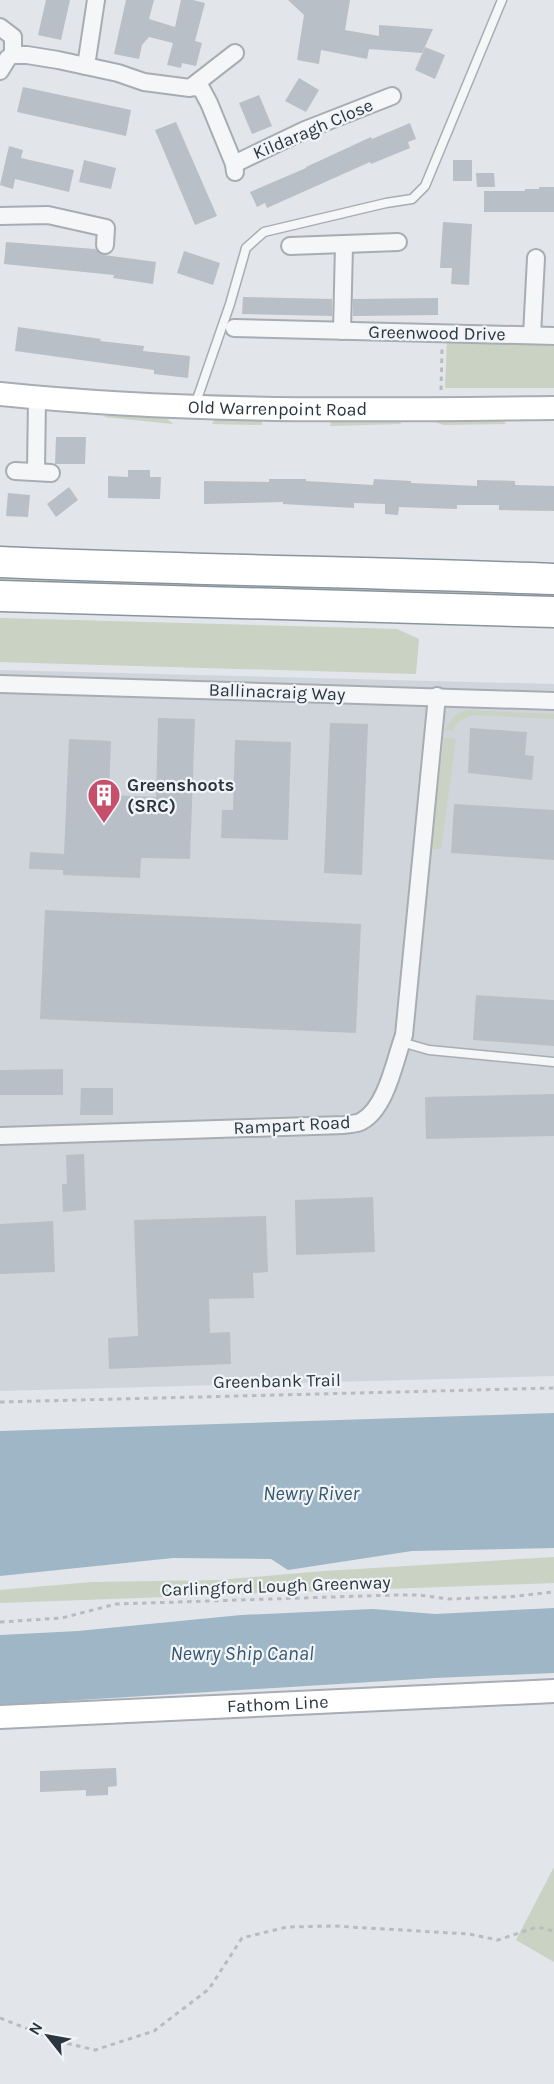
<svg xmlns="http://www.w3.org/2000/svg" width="554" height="2084" viewBox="0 0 554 2084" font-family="Karla,sans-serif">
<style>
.built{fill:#d0d5db}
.green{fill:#c9d2c3}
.water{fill:#9fb6c7}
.building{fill:#b9bfc6}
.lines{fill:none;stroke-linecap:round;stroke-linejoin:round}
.lane-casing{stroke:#a7adb3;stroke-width:11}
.street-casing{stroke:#a7adb3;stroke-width:20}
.secondary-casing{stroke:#a7adb3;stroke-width:26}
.highway-casing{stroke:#8a949f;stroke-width:33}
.path{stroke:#b8bcc1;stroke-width:3;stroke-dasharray:4.5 4.5;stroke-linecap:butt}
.lane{stroke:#f4f6f8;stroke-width:8}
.street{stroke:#f4f6f8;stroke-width:16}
.secondary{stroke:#fff;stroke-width:22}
.highway{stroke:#fff;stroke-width:30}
.labels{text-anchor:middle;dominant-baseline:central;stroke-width:4.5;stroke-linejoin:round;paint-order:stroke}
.street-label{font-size:18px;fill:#2b3540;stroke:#f1f4f7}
.poi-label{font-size:18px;font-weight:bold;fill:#2b3540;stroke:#f1f4f7;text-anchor:start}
.water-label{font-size:20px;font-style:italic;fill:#375771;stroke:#f1f4f7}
</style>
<rect width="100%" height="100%" fill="#e2e5e9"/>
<!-- built -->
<polygon class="built" points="0,670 554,684 554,1376 0,1391"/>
<!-- green -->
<g class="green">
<polygon points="447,339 554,345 554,388 445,388"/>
<polygon points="110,412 164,416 173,424 104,417"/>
<polygon points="216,417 262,417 262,425 212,424"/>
<polygon points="500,417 506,424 444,425 434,422 439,418"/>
<polygon points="332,418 398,418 401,424 330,426"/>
<polygon points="0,570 554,588 554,603 0,585"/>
<polygon points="0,618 397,629 419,639 416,674 0,662"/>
<polygon points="467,710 554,714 554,719 472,715 458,722 452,731 445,730 455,715"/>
<polygon points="444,737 456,739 441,849 431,849"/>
<polygon points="554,1557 554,1583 0,1603 0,1590 92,1582 218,1580 324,1571"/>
<polygon points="554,1867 554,1962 516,1940"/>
</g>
<!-- water -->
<g class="water">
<polygon points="554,1413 554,1548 412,1551 288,1570 271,1559 173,1558 0,1576 0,1431"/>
<polygon points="554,1608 554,1673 435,1678 0,1705 0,1635 78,1631 241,1615 373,1609 435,1614"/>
</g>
<!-- building -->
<g class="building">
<polygon points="46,0 70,0 61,40 38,35"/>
<polygon points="126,0 154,0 149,19 175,27 181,0 193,0 205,3 195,41 202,43 196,66 182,63 181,68 167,65 173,43 149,37 142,45 139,59 114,54"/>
<polygon points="288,0 350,0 345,30 379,36 379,25 433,29 422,53 369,49 367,59 321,50 319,64 297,60 304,15"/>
<polygon points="425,47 445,55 435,79 415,70"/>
<polygon points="299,78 319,90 306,112 285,101"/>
<polygon points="23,87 131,110 126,136 17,112"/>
<polygon points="259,95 272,126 252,134 239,103"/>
<polygon points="176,122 217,216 195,225 155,130"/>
<polygon points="410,123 416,139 408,142 410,148 371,164 370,162 267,208 265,203 257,207 250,192 306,168 306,167 371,137 372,139"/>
<polygon points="9,146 23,150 21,158 74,170 69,192 15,179 13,189 0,185"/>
<polygon points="84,160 116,168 111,189 79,182"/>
<rect x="453" y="160" width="19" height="21"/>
<polygon points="476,173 494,173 495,187 477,187"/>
<polygon points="539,187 554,187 554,212 484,212 484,191 525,191 525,189 539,189"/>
<polygon points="443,222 472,224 469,285 451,284 452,268 440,268"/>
<polygon points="6,242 95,249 104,255 156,262 153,284 113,278 114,275 4,264"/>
<polygon points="184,251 220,263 213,285 177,273"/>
<polygon points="243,297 332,299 332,316 242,314"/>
<polygon points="438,298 438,315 353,316 353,299"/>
<polygon points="18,327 101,339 100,341 144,346 143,351 190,356 188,378 154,374 154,370 15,351"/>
<polygon points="56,437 86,437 85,464 55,464"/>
<polygon points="128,470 150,470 150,477 161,477 160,499 108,498 108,476 128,477"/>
<polygon points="269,479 306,479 306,481 373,485 374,479 411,481 411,483 477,486 477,480 515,481 515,485 554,486 554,511 499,510 499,505 457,505 457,509 399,507 398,515 385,514 385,504 354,503 354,508 283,504 283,502 204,504 204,481 269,482"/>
<polygon points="69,487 78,500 56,517 47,504"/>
<polygon points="8,493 30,495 28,517 6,516"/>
<polygon points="158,718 195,719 190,859 141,858 140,878 63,875 63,870 29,869 30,852 64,854 69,739 111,741 109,795 156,797"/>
<polygon points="330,723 368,724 362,875 324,873"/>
<polygon points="470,728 527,732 525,755 534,756 532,780 468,773"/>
<polygon points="235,740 291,742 288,840 221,838 222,810 233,810"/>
<polygon points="454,804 554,810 554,860 451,853"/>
<polygon points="45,910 361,924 356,1033 40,1019"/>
<polygon points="476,995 554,1000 554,1046 473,1040"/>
<polygon points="63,1069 63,1095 0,1095 0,1070"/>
<polygon points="81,1088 113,1088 113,1115 80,1115"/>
<polygon points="554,1094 554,1136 426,1139 425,1097"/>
<polygon points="84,1154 86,1210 63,1212 62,1184 67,1184 66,1155"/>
<polygon points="373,1197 375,1252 296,1255 295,1200"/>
<polygon points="266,1216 268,1272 253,1273 254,1298 209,1299 210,1333 230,1332 231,1364 109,1369 108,1338 138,1336 134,1220"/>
<polygon points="53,1221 55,1272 0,1274 0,1224"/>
<polygon points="116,1768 117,1786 108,1787 108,1795 86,1796 86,1790 40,1792 40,1771"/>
</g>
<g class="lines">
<defs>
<g id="lane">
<polyline points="195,405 230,304 246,248 264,232 386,203 412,199 425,186 502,0"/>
<polyline points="401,1042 429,1050 554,1062"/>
</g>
<g id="street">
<polyline points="0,27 13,37 13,55"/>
<polyline points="86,66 96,0"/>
<polyline points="0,71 8,58 13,55 27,55 58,60 118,73 144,82 190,88 235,53"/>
<polyline points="193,87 201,88 209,103 234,164 235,172"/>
<polyline points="234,164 305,130 392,96"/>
<polyline points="0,216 48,215 106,228 105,245"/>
<polyline points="290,246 398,242"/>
<polyline points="234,328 554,336"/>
<polyline points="342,331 344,245"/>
<polyline points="532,335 536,258"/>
<polyline points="15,471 51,473"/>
<polyline points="36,471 37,398"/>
<polyline points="0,684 554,701"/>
<path d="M0 1136 344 1125C349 1124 358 1124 362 1121 387 1107 395 1059 404 1035L437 696"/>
</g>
<g id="secondary">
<path id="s1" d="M0 394C184 413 369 410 554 408"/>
<path id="s2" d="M0 1717 554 1691"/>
</g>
<g id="highway">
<path d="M0 562C185 570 369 572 554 579"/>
<polyline points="0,596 554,612"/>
</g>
</defs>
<!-- lane casing -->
<use href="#lane" class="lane-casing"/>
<!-- street casing -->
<use href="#street" class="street-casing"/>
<!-- secondary casing -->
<use href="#secondary" class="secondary-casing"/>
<!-- highway casing -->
<use href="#highway" class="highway-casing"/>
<!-- path -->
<g class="path">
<polyline points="441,390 442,349"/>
<polyline points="0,1402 554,1388"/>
<polyline points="0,1622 62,1618 116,1604 394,1595 419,1595 448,1599 508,1597 554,1592"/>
<polyline points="0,2018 61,2042 95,2050 154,2031 209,1989 242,1938 287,1927 334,1926 469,1934 498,1940 537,1927 554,1931"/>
</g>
<!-- lane -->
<use href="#lane" class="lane"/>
<!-- street -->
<use href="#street" class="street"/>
<!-- secondary -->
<use href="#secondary" class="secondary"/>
<!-- highway -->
<use href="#highway" class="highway"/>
</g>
<!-- icons -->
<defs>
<symbol id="building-pin" viewBox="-11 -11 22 30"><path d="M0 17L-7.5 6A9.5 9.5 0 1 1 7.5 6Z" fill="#c64f6c" stroke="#f1f4f7"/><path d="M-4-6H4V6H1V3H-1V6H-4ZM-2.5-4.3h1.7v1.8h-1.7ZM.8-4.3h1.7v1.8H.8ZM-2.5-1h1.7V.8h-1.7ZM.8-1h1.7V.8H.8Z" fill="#fff"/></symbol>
</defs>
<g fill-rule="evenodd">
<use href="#building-pin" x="85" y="776" width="38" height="52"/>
</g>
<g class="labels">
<!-- street labels -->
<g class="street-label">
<text transform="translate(313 129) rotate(-23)">Kildaragh Close</text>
<text transform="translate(437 333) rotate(1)">Greenwood Drive</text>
<text stroke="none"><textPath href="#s1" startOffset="278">Old Warrenpoint Road</textPath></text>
<text transform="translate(277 692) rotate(2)">Ballinacraig Way</text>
<text transform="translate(292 1125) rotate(-3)">Rampart Road</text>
<text transform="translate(277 1381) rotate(-1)">Greenbank Trail</text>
<text transform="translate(276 1586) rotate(-2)">Carlingford Lough Greenway</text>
<text stroke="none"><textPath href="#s2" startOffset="278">Fathom Line</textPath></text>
</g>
<!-- poi labels -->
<g class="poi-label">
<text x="127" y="785">Greenshoots<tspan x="127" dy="21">(SRC)</tspan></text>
</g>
<!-- water labels -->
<g class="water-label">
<text x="311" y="1493">Newry River</text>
<text x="242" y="1653">Newry Ship Canal</text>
</g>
</g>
<!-- north arrow -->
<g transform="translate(48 2036) rotate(301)" stroke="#f1f4f7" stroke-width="4.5" paint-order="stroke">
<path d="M0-4.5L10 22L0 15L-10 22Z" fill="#2b3540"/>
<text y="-9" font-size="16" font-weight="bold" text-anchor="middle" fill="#2b3540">N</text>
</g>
</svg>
